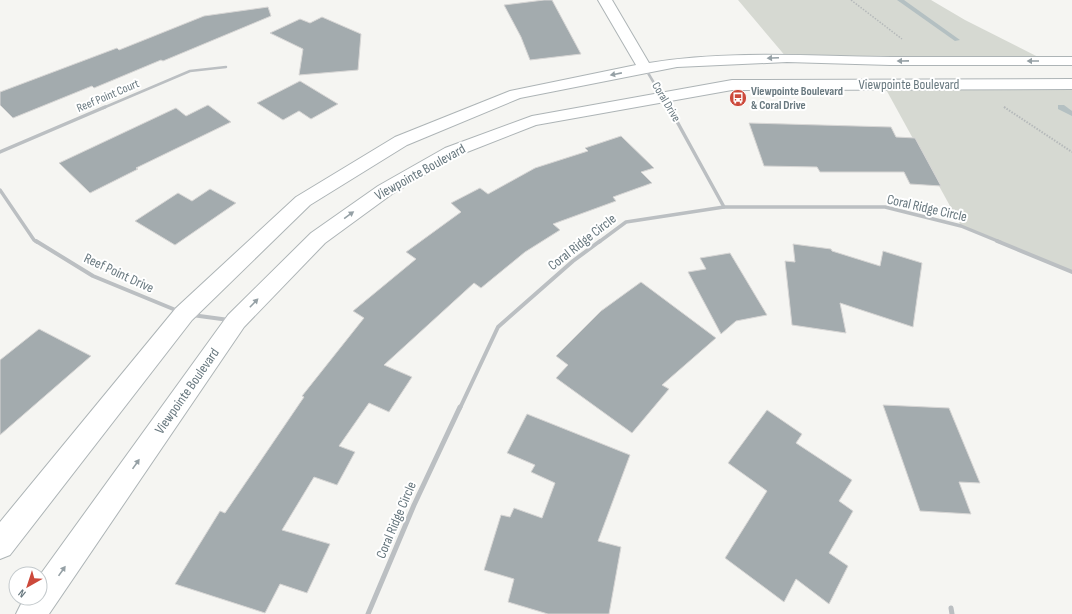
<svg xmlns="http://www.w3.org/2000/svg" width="1072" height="614" viewBox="0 0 1072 614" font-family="'Sofia Sans Condensed',sans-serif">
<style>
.green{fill:#d6d9d2}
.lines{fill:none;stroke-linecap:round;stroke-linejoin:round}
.stream{fill:#b4c0c2;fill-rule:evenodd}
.building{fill:#a3abae;stroke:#d7d6d5}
.secondary-casing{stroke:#adb4b6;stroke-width:2}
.path-far1{stroke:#b5b9ba;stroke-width:1.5;stroke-dasharray:1.5 1.5;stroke-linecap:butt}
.path{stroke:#b5b9ba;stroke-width:2;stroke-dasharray:1.5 1.5;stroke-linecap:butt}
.street-far3{stroke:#bbbfc2;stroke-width:2.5}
.street-far2{stroke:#bbbfc2;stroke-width:3.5}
.street-far1{stroke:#bbbfc2;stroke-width:4}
.street{stroke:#bbbfc2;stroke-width:5}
.secondary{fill:#fff;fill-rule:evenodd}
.oneway{fill:#95a0a5}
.labels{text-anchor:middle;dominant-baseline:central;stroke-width:4;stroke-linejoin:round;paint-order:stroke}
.far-poi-label{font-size:12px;font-weight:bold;fill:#68787f;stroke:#fff;text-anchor:start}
.far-street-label{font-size:12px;fill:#68787f;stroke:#fff}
.street-label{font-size:14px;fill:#68787f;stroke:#fff}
</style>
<rect width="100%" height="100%" fill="#f5f5f2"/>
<!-- green -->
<g class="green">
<polygon points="738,0 931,0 965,20 1046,61 787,58"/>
<polygon points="883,84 1072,84 1072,272 961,226"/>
</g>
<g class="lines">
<!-- stream -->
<g class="stream">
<polygon points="897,0 904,0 960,40 955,41"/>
<polygon points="1058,105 1064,105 1072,111 1072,116 1058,109"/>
</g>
</g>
<!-- building -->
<g class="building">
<polygon points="544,0 552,0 581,54 530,60 521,37 504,5"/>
<polygon points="268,7 271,16 163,61 161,60 94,88 92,86 13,118 0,105 0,92 117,48 119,50 204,16"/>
<polygon points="322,17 361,34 358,70 299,75 303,49 270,33 300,19 310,23"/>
<polygon points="300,81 338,104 311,119 299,111 283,120 257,103"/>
<polygon points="208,105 231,122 136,168 138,169 90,193 59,163 176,108 186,116"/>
<polygon points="749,123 891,127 896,137 915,138 941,186 910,184 904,172 820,172 817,167 764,166"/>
<polygon points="621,136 654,168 641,172 652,183 613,197 616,201 553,224 560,230 525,252 481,288 474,283 384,365 412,377 389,412 369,403 339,446 355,452 337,485 314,477 282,530 330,544 307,593 280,584 265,613 175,584 220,511 225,513 304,397 302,396 364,318 353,311 416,259 406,252 461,212 451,203 480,188 488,194 535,168 588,151 585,148"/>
<polygon points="210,189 236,203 175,245 135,221 178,193 192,201"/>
<polygon points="793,244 831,249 832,251 880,266 883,251 922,263 913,327 840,303 846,333 792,325 785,261 795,262"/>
<polygon points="730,253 767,315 736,321 721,334 688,272 706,269 700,258"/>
<polygon points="641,282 716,338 662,385 669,389 632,433 556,378 568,365 556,356 601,311"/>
<polygon points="39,329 91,356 0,435 0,360"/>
<polygon points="883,405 949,408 980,483 959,482 971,514 920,511"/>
<polygon points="767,410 802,434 796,443 852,480 839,501 853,511 829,553 848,566 829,604 796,579 784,602 725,558 767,491 728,463"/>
<polygon points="527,414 630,455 598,541 621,547 609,614 548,614 508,602 514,579 484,570 501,515 510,517 514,508 542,518 555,483 531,472 535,465 507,453"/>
</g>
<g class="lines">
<defs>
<g id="secondary">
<path d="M598 0H612L649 63C729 50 810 56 891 57 951 57 1012 57 1072 57V65H890L787 62 677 67 520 98 407 145 310 205 192 320 10 555 0 559V522L176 308 296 197 395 137 510 91 636 65Z"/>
<polygon points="1072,79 1072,89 732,90 536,125 457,156 392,194 325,243 244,327 49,614 16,614 24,598 40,598 40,575 228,315 311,233 378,186 445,148 532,116 732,80"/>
</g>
</defs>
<!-- secondary casing -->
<use href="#secondary" class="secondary-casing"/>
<!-- path-far1 -->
<g class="path-far1">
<polyline points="851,0 902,39"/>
<polyline points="1004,107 1006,108"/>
</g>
<!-- path -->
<polyline class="path" points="1004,107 1072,152"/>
<!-- street-far3 -->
<g class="street-far3">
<polyline points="645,68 669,108"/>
<polyline points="103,108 190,71 226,67"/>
</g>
<!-- street-far2 -->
<g class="street-far2">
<polyline points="669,107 724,207"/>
<polyline points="0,152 105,107"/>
<polyline points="0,190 34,240 37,242"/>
<polyline points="599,242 626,222 724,207 885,207 961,226 1000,242"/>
</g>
<!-- street-far1 -->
<g class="street-far1">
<polyline points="36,241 93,276 178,311"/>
<polyline points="997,241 1072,272"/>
<polyline points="192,315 229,320"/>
<polyline points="460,408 498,327 573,261 600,241"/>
</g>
<!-- street -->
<g class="street">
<polyline points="951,608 952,614"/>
<polyline points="368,614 414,505 460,407"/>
</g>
<!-- secondary -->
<use href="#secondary" class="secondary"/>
</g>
<!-- one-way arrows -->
<defs><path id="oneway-solid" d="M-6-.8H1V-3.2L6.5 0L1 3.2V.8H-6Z"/></defs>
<g class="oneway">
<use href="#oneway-solid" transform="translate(773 58) rotate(177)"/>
<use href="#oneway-solid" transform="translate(903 61) rotate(179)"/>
<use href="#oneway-solid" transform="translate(1033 61) rotate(-180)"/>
<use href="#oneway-solid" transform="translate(616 74) rotate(169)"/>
<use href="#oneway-solid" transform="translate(349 215) rotate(-36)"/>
<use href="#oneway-solid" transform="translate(254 303) rotate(-46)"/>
<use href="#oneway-solid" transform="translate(136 464) rotate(-55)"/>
<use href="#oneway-solid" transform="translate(62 571) rotate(-55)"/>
</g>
<!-- icons -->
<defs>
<symbol id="bus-disc" viewBox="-11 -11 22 22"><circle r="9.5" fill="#cc493b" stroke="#fff"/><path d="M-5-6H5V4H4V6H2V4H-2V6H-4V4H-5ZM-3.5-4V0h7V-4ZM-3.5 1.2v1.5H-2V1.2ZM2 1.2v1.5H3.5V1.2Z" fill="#fff"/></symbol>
</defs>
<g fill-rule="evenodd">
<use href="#bus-disc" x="728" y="88" width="20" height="20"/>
</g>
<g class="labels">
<!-- far-poi labels -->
<g class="far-poi-label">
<text x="751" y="91">Viewpointe Boulevard<tspan x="751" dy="14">&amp; Coral Drive</tspan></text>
</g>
<!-- far-street labels -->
<g class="far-street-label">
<text transform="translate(108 96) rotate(-23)">Reef Point Court</text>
<text transform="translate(666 102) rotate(59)">Coral Drive</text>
</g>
<!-- street labels -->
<g class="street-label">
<text x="909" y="84">Viewpointe Boulevard</text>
<text transform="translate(420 172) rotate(-29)">Viewpointe Boulevard</text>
<text transform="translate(927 208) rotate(13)">Coral Ridge Circle</text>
<text transform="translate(582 242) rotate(-38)">Coral Ridge Circle</text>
<text transform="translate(119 273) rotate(25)">Reef Point Drive</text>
<text transform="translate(187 391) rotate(-55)">Viewpointe Boulevard</text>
<text transform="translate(396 520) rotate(-67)">Coral Ridge Circle</text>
</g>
</g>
<!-- north arrow -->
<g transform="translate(28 586) rotate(219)"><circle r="19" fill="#ffffff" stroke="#c3c9cc"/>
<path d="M0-3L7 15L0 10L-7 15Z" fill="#cc493b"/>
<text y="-6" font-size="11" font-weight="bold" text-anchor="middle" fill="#68787f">N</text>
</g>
</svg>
